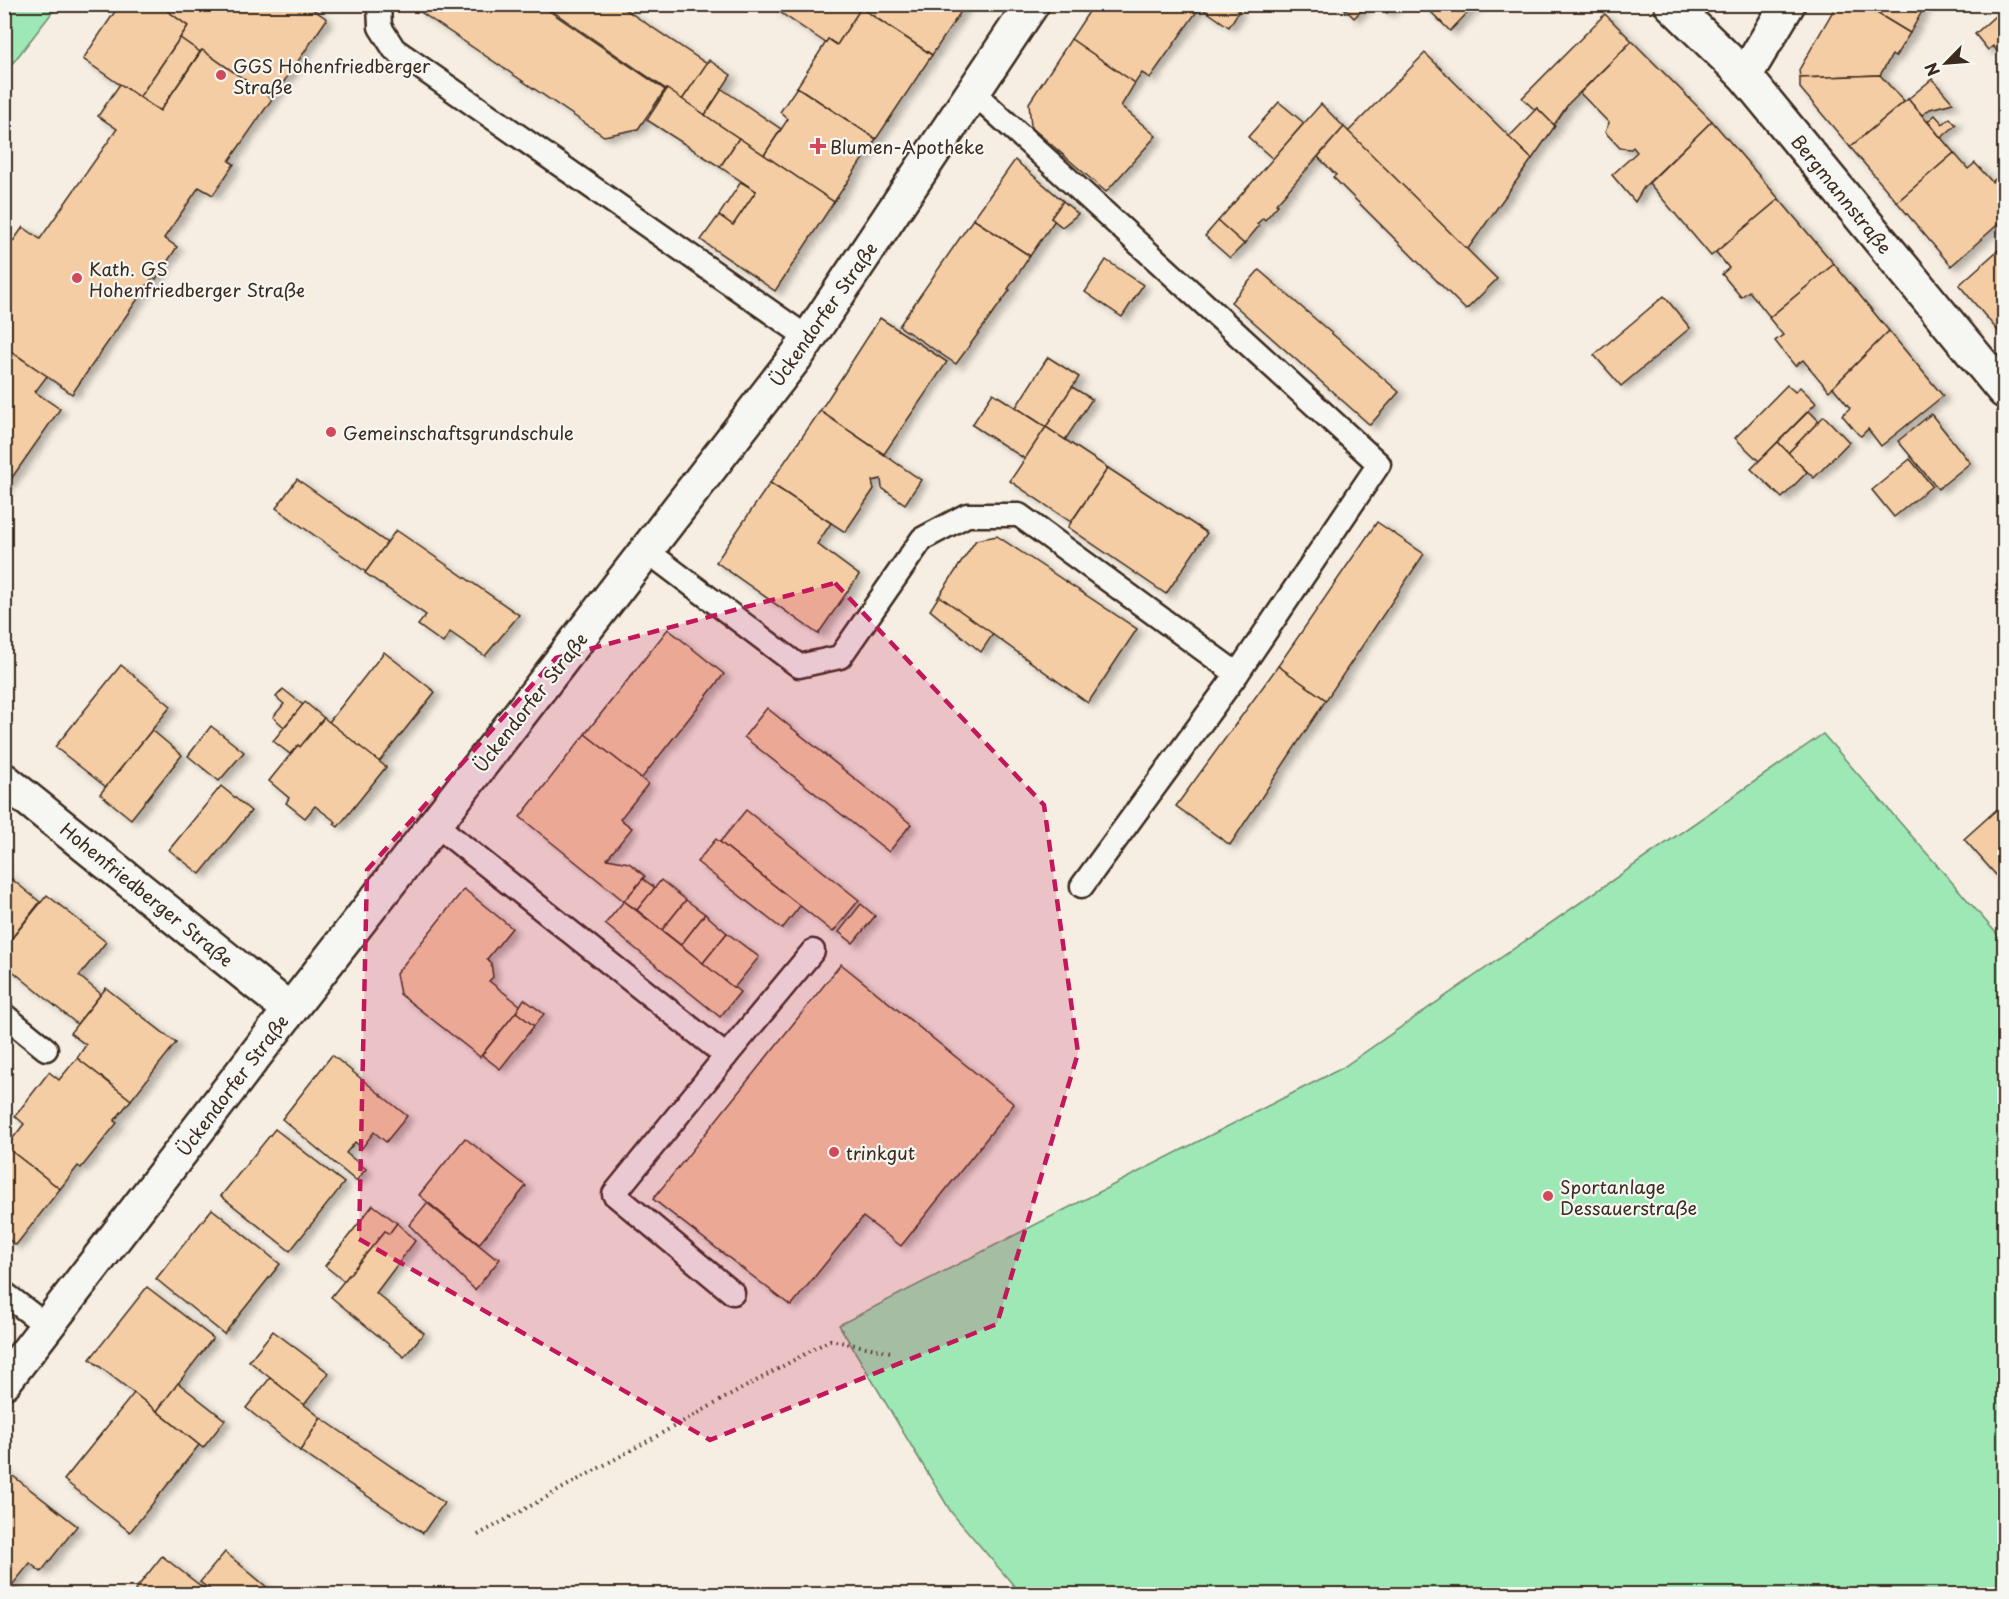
<svg xmlns="http://www.w3.org/2000/svg" width="2009" height="1599" viewBox="0 0 2009 1599" font-family="'Playpen Sans',sans-serif">
<style>
.green{fill:#9ee8b6;stroke:#6c896a;stroke-width:1.5}
.building{fill:#f5cda4;stroke:#3b2a1e;stroke-width:1.5;filter:url(#shadow)}
.lines{fill:none;stroke-linecap:round;stroke-linejoin:round}
.lane-casing{stroke:#3b2a1e;stroke-width:27}
.street-casing{stroke:#3b2a1e;stroke-width:38}
.secondary-casing{stroke:#3b2a1e;stroke-width:38}
.path{stroke:#3b2a1e;stroke-width:4;stroke-dasharray:1.5 4.5;stroke-linecap:butt}
.lane{stroke:#f6f6f2;stroke-width:22}
.street{stroke:#f6f6f2;stroke-width:33}
.secondary{stroke:#f6f6f2;stroke-width:33}
.marked{fill:#c2185b;fill-opacity:0.2;stroke:#c2185b;stroke-width:4.5;stroke-dasharray:12 8;stroke-linejoin:round}
.poi-dot{fill:#d1495b;stroke:#f6f6f2;stroke-width:2}
.labels{text-anchor:middle;dominant-baseline:central;stroke-width:4.5;stroke-linejoin:round;paint-order:stroke}
.poi-label{font-size:18px;fill:#3b2a1e;stroke:#f6f6f2;text-anchor:start}
.street-label{font-size:18px;fill:#3b2a1e;stroke:#f6f6f2}
</style>
<defs>
<filter id="shadow"><feDropShadow dx="6" dy="4" stdDeviation="3" flood-color="#0004"/></filter>
</defs>
<rect width="100%" height="100%" fill="#f6eee2"/>
<filter id="ink" filterUnits="userSpaceOnUse"><feTurbulence type="fractalNoise" baseFrequency=".0167" numOctaves="2"/><feDisplacementMap in="SourceGraphic" scale="12" xChannelSelector="R" yChannelSelector="G"/><feConvolveMatrix kernelMatrix="1 2 1 2 8 2 1 2 1" color-interpolation-filters="sRGB"/></filter>
<g filter="url(#ink)">
<!-- green -->
<g class="green">
<polygon points="5,4 58,5 5,73 4,5"/>
<polygon points="1823,734 2004,942 2004,1594 1021,1594 951,1512 839,1325 1342,1068"/>
</g>
<!-- building -->
<g class="building">
<polygon points="120,4 158,4 188,26 139,98 83,59"/>
<polygon points="158,4 305,4 327,19 272,99 202,50 200,52 180,38 188,26"/>
<polygon points="420,4 539,4 665,90 638,129 604,136 419,11"/>
<polygon points="542,4 617,4 707,64 682,100"/>
<polygon points="778,4 859,4 862,7 837,45 828,39 826,43 775,9"/>
<polygon points="864,4 966,4 932,55 861,8"/>
<polygon points="1094,4 1196,4 1200,7 1150,78 1142,73 1135,83 1071,39"/>
<polygon points="1196,4 1230,4 1239,11 1229,27"/>
<polygon points="1340,4 1368,4 1354,18"/>
<polygon points="1378,4 1396,4 1387,13"/>
<polygon points="1423,4 1476,4 1450,31"/>
<polygon points="1837,4 1862,4 1910,33 1895,57 1892,55 1880,75 1800,78 1799,70"/>
<polygon points="1862,4 1926,4 1910,33"/>
<polygon points="861,8 932,55 876,139 797,87 828,39 837,45"/>
<polygon points="2004,8 2004,59 1993,46 1988,50 1975,34"/>
<polygon points="1605,14 1632,41 1569,103 1554,125 1537,108 1535,110 1522,98"/>
<polygon points="180,38 200,52 160,111 139,98"/>
<polygon points="1071,39 1135,83 1121,106 1156,136 1106,192 1031,127 1029,103"/>
<polygon points="1632,41 1712,121 1644,187 1635,202 1612,175 1637,152 1633,147 1631,149 1620,148 1605,132 1609,123 1580,93"/>
<polygon points="202,50 272,99 229,161 234,164 213,195 199,187 164,238 177,247 156,279 153,277 72,394 4,346 4,254 23,227 40,239 117,129 98,116 120,84 160,111"/>
<polygon points="1425,53 1532,159 1467,250 1348,132"/>
<polygon points="709,60 731,75 705,115 682,100"/>
<polygon points="1880,75 1904,102 1850,147 1800,88 1800,78"/>
<polygon points="1932,79 1953,103 1930,109 1922,115 1908,99"/>
<polygon points="797,87 876,139 834,202 764,155 788,119 780,112"/>
<polygon points="667,89 739,138 720,167 647,120"/>
<polygon points="722,89 781,129 764,155 705,115"/>
<polygon points="1908,99 1954,153 1897,202 1850,147"/>
<polygon points="1279,102 1304,123 1273,159 1248,137"/>
<polygon points="1321,104 1344,127 1276,204 1278,205 1265,220 1263,218 1257,224 1259,226 1244,244 1218,221"/>
<polygon points="1537,108 1555,126 1532,159 1509,137"/>
<polygon points="1935,115 1943,124 1950,118 1956,125 1941,138 1928,121"/>
<polygon points="1712,121 1779,199 1711,256 1649,183"/>
<polygon points="1344,127 1497,279 1466,310 1333,177 1336,175 1318,157"/>
<polygon points="739,138 834,202 775,291 701,240 719,215 733,225 756,191 720,167"/>
<polygon points="1954,153 1968,169 1975,163 1992,182 2000,175 2004,181 2004,219 1951,266 1897,202"/>
<polygon points="1015,160 1063,201 1051,218 1055,220 1030,256 973,219"/>
<polygon points="741,182 756,191 733,225 719,215"/>
<polygon points="1779,199 1834,264 1770,317 1749,291 1741,297 1722,274 1729,268 1716,252"/>
<polygon points="1063,201 1078,214 1062,227 1051,218"/>
<polygon points="973,219 1030,256 1008,289 1010,290 956,364 899,326"/>
<polygon points="1218,221 1244,244 1230,258 1205,236"/>
<polygon points="2004,245 2004,338 1959,285"/>
<polygon points="1106,260 1143,285 1122,317 1085,292"/>
<polygon points="1834,264 1889,331 1829,391 1803,360 1795,366 1775,341 1783,335 1769,318"/>
<polygon points="1259,270 1399,392 1370,425 1231,302"/>
<polygon points="1664,296 1690,328 1621,386 1594,355"/>
<polygon points="880,318 947,362 884,454 820,411"/>
<polygon points="1889,331 1943,396 1881,446 1868,429 1861,436 1858,434 1842,415 1850,408 1833,387"/>
<polygon points="4,347 47,376 35,392 60,409 4,489"/>
<polygon points="1048,357 1079,377 1046,427 1016,407"/>
<polygon points="1787,385 1795,392 1800,387 1816,403 1759,461 1735,438"/>
<polygon points="1072,387 1092,399 1065,440 1046,427"/>
<polygon points="993,393 1046,427 1025,459 972,425"/>
<polygon points="820,411 921,480 905,504 882,488 881,479 872,481 874,489 845,532 770,483"/>
<polygon points="1809,411 1819,421 1788,453 1778,442"/>
<polygon points="1931,414 1970,463 1938,489 1898,441"/>
<polygon points="1824,416 1849,442 1814,478 1788,453"/>
<polygon points="1046,427 1108,468 1071,522 1010,481"/>
<polygon points="1778,442 1807,472 1782,498 1751,469"/>
<polygon points="1910,459 1932,486 1894,517 1872,490"/>
<polygon points="1108,468 1207,533 1166,594 1068,527"/>
<polygon points="297,479 387,543 366,572 276,508"/>
<polygon points="770,483 831,523 817,544 859,575 818,634 716,562"/>
<polygon points="1377,522 1424,554 1326,700 1278,666"/>
<polygon points="396,530 519,615 485,656 450,632 443,643 418,625 426,615 365,573"/>
<polygon points="997,536 1137,629 1088,703 939,596 976,540"/>
<polygon points="2004,579 2004,595 1996,585"/>
<polygon points="939,596 993,634 981,652 930,610"/>
<polygon points="668,629 724,674 641,779 585,734"/>
<polygon points="384,652 435,692 379,762 329,722"/>
<polygon points="121,665 171,706 106,787 55,747"/>
<polygon points="1278,666 1326,700 1230,845 1176,806"/>
<polygon points="283,689 303,705 284,727 273,717 284,704 276,697"/>
<polygon points="305,702 324,718 300,747 298,745 290,754 273,741"/>
<polygon points="767,708 911,824 889,852 744,737"/>
<polygon points="324,718 386,767 338,827 334,824 336,822 315,806 305,818 286,803 289,798 269,781 298,745 300,747"/>
<polygon points="211,726 244,752 219,781 188,756"/>
<polygon points="152,730 182,755 131,819 100,794"/>
<polygon points="585,734 648,784 620,819 632,828 607,859 629,863 645,876 624,901 520,817"/>
<polygon points="221,786 251,811 200,874 169,850"/>
<polygon points="2004,803 2004,884 1964,839"/>
<polygon points="746,810 859,900 833,932 720,842"/>
<polygon points="716,839 800,906 782,929 697,862"/>
<polygon points="4,873 40,902 4,948"/>
<polygon points="643,879 655,888 637,910 624,901"/>
<polygon points="661,880 686,900 662,930 637,910"/>
<polygon points="464,889 512,928 487,959 491,963 493,977 489,981 521,1006 480,1057 400,994 396,974"/>
<polygon points="47,895 106,942 79,976 101,994 77,1024 4,964 4,948"/>
<polygon points="686,900 705,914 681,945 662,930"/>
<polygon points="624,901 740,992 720,1017 605,924"/>
<polygon points="861,904 875,916 853,943 839,932"/>
<polygon points="705,914 727,933 703,963 681,945"/>
<polygon points="727,933 759,957 734,988 703,963"/>
<polygon points="841,964 1014,1104 901,1246 863,1217 791,1306 653,1199"/>
<polygon points="106,988 176,1043 131,1100 77,1058 86,1045 70,1033"/>
<polygon points="524,999 544,1014 534,1026 516,1012"/>
<polygon points="516,1012 534,1026 500,1069 482,1055"/>
<polygon points="332,1055 407,1116 386,1142 374,1132 362,1148 355,1142 346,1153 366,1169 356,1181 282,1119"/>
<polygon points="77,1058 131,1100 114,1121 117,1123 81,1168 78,1166 60,1189 6,1147 24,1124 15,1116 49,1072 59,1080"/>
<polygon points="275,1129 344,1183 290,1251 221,1196"/>
<polygon points="465,1138 526,1186 479,1244 419,1195"/>
<polygon points="6,1147 60,1189 16,1245 4,1236 4,1149"/>
<polygon points="427,1203 495,1258 496,1256 500,1259 475,1290 409,1225"/>
<polygon points="373,1205 397,1223 389,1234 385,1231 344,1281 325,1266"/>
<polygon points="212,1209 280,1264 224,1334 156,1279"/>
<polygon points="397,1223 415,1241 376,1293 424,1333 404,1357 331,1297 385,1231 389,1234"/>
<polygon points="147,1287 213,1338 157,1411 90,1359"/>
<polygon points="273,1331 329,1373 304,1405 249,1361"/>
<polygon points="270,1378 321,1418 300,1451 246,1408"/>
<polygon points="178,1383 225,1420 203,1448 157,1411"/>
<polygon points="134,1393 199,1445 130,1532 64,1480"/>
<polygon points="321,1418 444,1503 423,1533 300,1451"/>
<polygon points="4,1469 77,1526 41,1572 30,1563 5,1594"/>
<polygon points="225,1552 275,1594 216,1594 200,1582"/>
<polygon points="162,1556 211,1594 140,1594 135,1590"/>
</g>
<g class="lines">
<defs>
<g id="lane">
<polyline points="379,4 380,27 394,49 808,338"/>
<polyline points="647,551 799,666 840,657 922,539 967,515 1019,515 1237,674 1379,464 973,92"/>
<polyline points="435,824 726,1056 813,951"/>
<polyline points="1082,886 1237,674"/>
<polyline points="4,1015 46,1049"/>
<polyline points="726,1056 614,1194 733,1293"/>
<polyline points="4,1293 48,1327"/>
</g>
<g id="street">
<polyline points="1671,4 1745,76 2004,391"/>
<polyline points="1745,76 1788,4"/>
<polyline points="4,780 290,1010"/>
</g>
<polyline id="secondary" points="4,1382 290,1010 435,824 798,354 1032,4"/>
</defs>
<!-- lane casing -->
<use href="#lane" class="lane-casing"/>
<!-- street casing -->
<use href="#street" class="street-casing"/>
<!-- secondary casing -->
<use href="#secondary" class="secondary-casing"/>
<!-- path -->
<g class="path">
<polyline points="4,13 11,4"/>
<polyline points="478,1535 830,1340 891,1352"/>
</g>
<!-- lane -->
<use href="#lane" class="lane"/>
<!-- street -->
<use href="#street" class="street"/>
<!-- secondary -->
<use href="#secondary" class="secondary"/>
</g>
</g>
<!-- marked area -->
<path class="marked" d="M835 583 1044 805 1078 1053 997 1324 710 1440 359 1239 367 870 556 658Z"/>
<!-- markers -->
<g class="poi-dot">
<circle cx="221" cy="75" r="6"/>
<path d="M815 137h6v6h6v6h-6v6h-6v-6h-6v-6h6z"/>
<circle cx="77" cy="278" r="6"/>
<circle cx="331" cy="432" r="6"/>
<circle cx="834" cy="1152" r="6"/>
<circle cx="1548" cy="1196" r="6"/>
</g>
<g class="labels">
<!-- poi labels -->
<g class="poi-label">
<text x="233" y="65">GGS Hohenfriedberger<tspan x="233" dy="21">Straße</tspan></text>
<text x="830" y="146">Blumen-Apotheke</text>
<text x="89" y="268">Kath. GS<tspan x="89" dy="21">Hohenfriedberger Straße</tspan></text>
<text x="343" y="432">Gemeinschaftsgrundschule</text>
<text x="846" y="1152">trinkgut</text>
<text x="1560" y="1186">Sportanlage<tspan x="1560" dy="21">Dessauerstraße</tspan></text>
</g>
<!-- street labels -->
<g class="street-label">
<text transform="translate(1842 194) rotate(51)">Bergmannstraße</text>
<text transform="translate(823 314) rotate(-55)">Ückendorfer Straße</text>
<text transform="translate(530 702) rotate(-52)">Ückendorfer Straße</text>
<text transform="translate(147 894) rotate(39)">Hohenfriedberger Straße</text>
<text transform="translate(232 1085) rotate(-53)">Ückendorfer Straße</text>
</g>
</g>
<!-- margin -->
<rect width="2009" height="1599" fill="none" stroke="#f6f6f2" stroke-width="24"/>
<rect x="12" y="12" width="1985" height="1575" fill="none" stroke="#3b2a1e" stroke-width="2" filter="url(#ink)"/>
<!-- north arrow -->
<g transform="translate(1946 63) rotate(245)" stroke="#f6f6f2" stroke-width="4.5" paint-order="stroke">
<path d="M0-4.5L10 22L0 15L-10 22Z" fill="#3b2a1e"/>
<text y="-9" font-size="16" font-weight="bold" text-anchor="middle" fill="#3b2a1e">N</text>
</g>
</svg>
